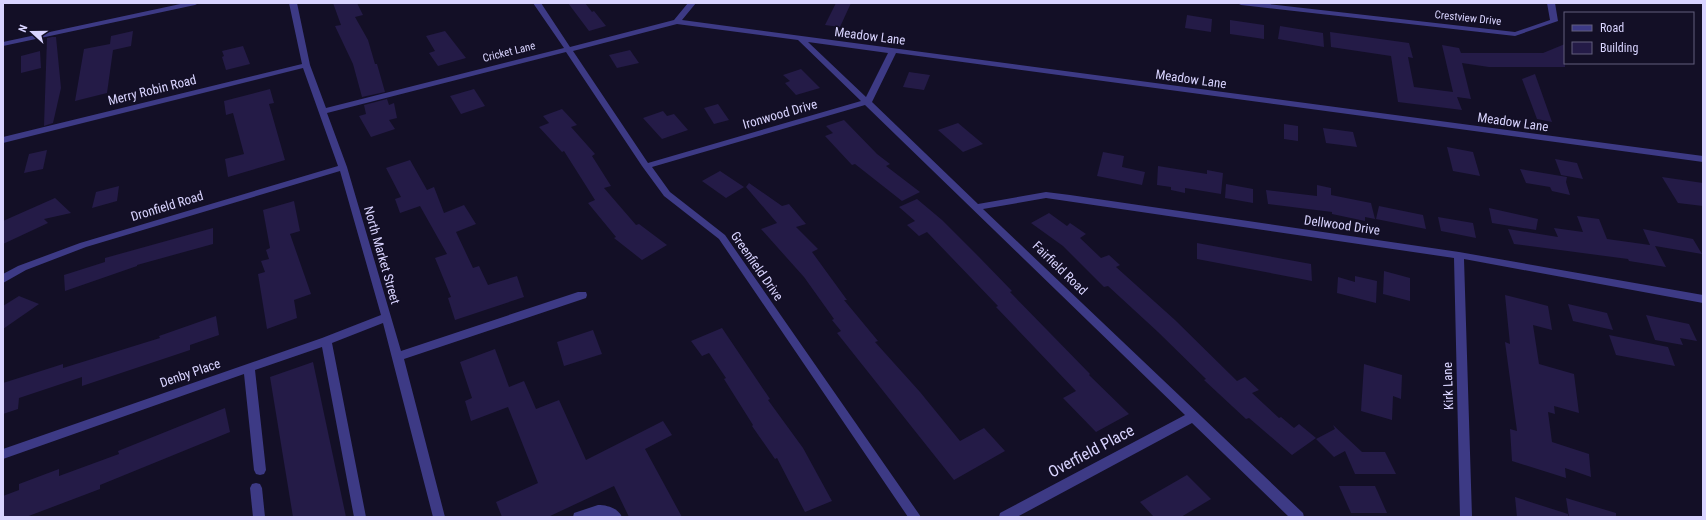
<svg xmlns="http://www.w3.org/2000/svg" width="1706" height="520" viewBox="0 0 1706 520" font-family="'Roboto Condensed',sans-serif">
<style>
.building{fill:#241b47}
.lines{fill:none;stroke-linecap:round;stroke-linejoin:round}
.minor{fill:#3d3a85;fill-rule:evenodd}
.labels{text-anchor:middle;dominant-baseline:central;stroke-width:3;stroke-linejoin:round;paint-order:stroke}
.far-street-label{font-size:11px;fill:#d9d4ff;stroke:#130f26}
.street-label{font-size:13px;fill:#d9d4ff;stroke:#130f26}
.near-street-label{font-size:16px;fill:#d9d4ff;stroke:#130f26}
</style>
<rect width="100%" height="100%" fill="#130f26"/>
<!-- building -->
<g class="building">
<polygon points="333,3 357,3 363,15 355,17 368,40 375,64 377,64 385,92 362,97 353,64 335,26 341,25"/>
<polygon points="568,3 585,3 592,12 594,11 606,26 589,31"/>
<polygon points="836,3 851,3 840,27 825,25"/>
<polygon points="1187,15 1212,19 1211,32 1185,28"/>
<polygon points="1230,20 1264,25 1264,39 1230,34"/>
<polygon points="1280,26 1323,33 1324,47 1278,39"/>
<polygon points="133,31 131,46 113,50 107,93 75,101 84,49 110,44 111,36"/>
<polygon points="445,31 466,58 438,66 429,53 435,51 426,36"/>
<polygon points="1330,32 1409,43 1413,58 1408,57 1414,87 1453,92 1442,45 1459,48 1461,53 1543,53 1565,44 1565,67 1489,67 1462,63 1471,99 1457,97 1462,110 1398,102 1391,56 1331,47"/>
<polygon points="52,37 56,37 61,88 53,123 44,126 47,38"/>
<polygon points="243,46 250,64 226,70 222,57 224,56 222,51"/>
<polygon points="630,50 639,63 617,68 609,55"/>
<polygon points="40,51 41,68 21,73 21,56"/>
<polygon points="801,69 820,88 796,95 785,83 790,81 783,75"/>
<polygon points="909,72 930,75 924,90 903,87"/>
<polygon points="1535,74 1552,122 1537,119 1522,79"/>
<polygon points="270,89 274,103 269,104 285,160 228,177 225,159 244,154 233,113 226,115 224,101"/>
<polygon points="474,89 485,106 461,114 450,96"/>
<polygon points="387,99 389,105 394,103 397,118 389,120 395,129 371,137 359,116 366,114 364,105"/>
<polygon points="718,104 729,120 714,124 704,108"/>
<polygon points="562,109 577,125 571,127 595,154 592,156 611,186 604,188 636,225 639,224 667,245 642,260 614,238 616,237 588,203 595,200 564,151 562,152 539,127 549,123 543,116"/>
<polygon points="663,111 667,116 674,114 688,130 662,139 643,118"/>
<polygon points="844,120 877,154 890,164 886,166 920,192 902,201 855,164 852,165 825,136 833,133 826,126"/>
<polygon points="958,123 983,144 963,152 938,130"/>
<polygon points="1284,124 1298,126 1298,141 1284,139"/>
<polygon points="1323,128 1353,132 1357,147 1326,143"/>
<polygon points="1447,147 1473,152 1480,176 1453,171"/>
<polygon points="47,150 43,169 24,173 29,154"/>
<polygon points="1103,152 1124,156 1122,167 1145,172 1142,185 1097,176"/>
<polygon points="1555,159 1577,163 1583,179 1561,175"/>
<polygon points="410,160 427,190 434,187 444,213 464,205 476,224 456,232 473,268 479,266 488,285 517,276 524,297 455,320 448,298 451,297 435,258 447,254 420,206 400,213 395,199 401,197 386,168"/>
<polygon points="1158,166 1207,174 1207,170 1223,173 1221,194 1185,188 1185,193 1171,190 1171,187 1157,185"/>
<polygon points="1520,169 1567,177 1566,182 1570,195 1552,191 1550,187 1526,183"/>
<polygon points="720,171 744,187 726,198 702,181"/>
<polygon points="1662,177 1703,183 1703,206 1678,203"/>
<polygon points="749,183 782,206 789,204 806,224 796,227 818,249 812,252 847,300 844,300 878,341 875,342 920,392 960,441 984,428 1005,451 954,480 837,333 841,331 832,320 834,319 804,277 761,229 777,223 746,187"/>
<polygon points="1226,184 1253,189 1253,203 1225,198"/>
<polygon points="1317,185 1331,188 1331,195 1371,203 1375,219 1365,217 1365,221 1332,214 1332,212 1268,204 1266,190 1317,196"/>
<polygon points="119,186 117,201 92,208 96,192"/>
<polygon points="55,198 71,213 44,219 48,223 3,244 3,221"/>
<polygon points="917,199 942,220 979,257 1012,291 1010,292 1090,374 1089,375 1129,414 1096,432 1063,398 1076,391 996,307 998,306 927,232 919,236 907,225 915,221 899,207"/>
<polygon points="294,201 300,231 290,234 311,294 294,300 297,318 267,329 258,274 265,272 261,261 269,259 266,250 270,248 263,210"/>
<polygon points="1379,206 1423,215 1426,229 1376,219"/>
<polygon points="1489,208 1538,219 1536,230 1492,223"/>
<polygon points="1049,213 1067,226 1070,223 1086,234 1080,238 1101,258 1109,255 1120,265 1116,267 1175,320 1237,381 1245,377 1259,390 1252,393 1279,418 1281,417 1294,428 1299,424 1316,438 1292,455 1249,418 1246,419 1204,380 1206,379 1158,332 1108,286 1104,287 1063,246 1031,223"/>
<polygon points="1577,216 1599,219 1607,239 1650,245 1643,229 1693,239 1702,254 1655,246 1666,267 1629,261 1628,259 1514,244 1508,229 1558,237 1554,228 1583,232"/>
<polygon points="1438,217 1473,223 1476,238 1441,231"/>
<polygon points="213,228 213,244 137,265 137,266 65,291 64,275 105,262 105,258"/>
<polygon points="1197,243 1311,264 1312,281 1197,259"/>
<polygon points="1384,271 1410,278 1410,301 1383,294"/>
<polygon points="1355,276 1377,281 1376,303 1337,293 1338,277 1355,282"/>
<polygon points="1505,295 1548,306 1552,330 1533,325 1539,364 1574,374 1579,413 1554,406 1555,414 1548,412 1552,442 1589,454 1591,477 1565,468 1566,478 1512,461 1510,429 1517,431 1505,342 1510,344"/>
<polygon points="19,296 39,304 3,329 3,306"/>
<polygon points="1568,304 1607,313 1613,330 1573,321"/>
<polygon points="1646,315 1689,324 1697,341 1680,338 1683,345 1655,340"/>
<polygon points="216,316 219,335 190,345 190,350 82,386 82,377 19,398 18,409 3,414 3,383 63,364 63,368 160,338 159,336"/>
<polygon points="722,328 770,399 768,400 803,448 832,501 805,512 777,458 775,459 752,426 753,425 724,379 726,378 709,353 702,356 691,341"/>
<polygon points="593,330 602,354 564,366 557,342"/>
<polygon points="1609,335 1668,347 1675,366 1616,355"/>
<polygon points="495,349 509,387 524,381 536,409 559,400 586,460 663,421 672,435 645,449 682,517 629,517 614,486 548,517 502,517 496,502 538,483 508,407 471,421 465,401 472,398 460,362"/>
<polygon points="313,362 346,517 293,517 270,377"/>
<polygon points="1364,364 1402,375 1401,399 1393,396 1392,420 1361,411"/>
<polygon points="225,408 230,432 100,485 100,489 26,517 3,517 3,496 19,490 19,484 59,469 59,476 119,454 118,451"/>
<polygon points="1333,425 1362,452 1385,452 1396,474 1355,474 1345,451 1334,457 1316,439 1335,429"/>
<polygon points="1187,475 1211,499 1181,517 1154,517 1140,502"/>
<polygon points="1339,486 1375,486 1387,513 1351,513"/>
<polygon points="1515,497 1568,514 1568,517 1517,517"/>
<polygon points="1566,498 1616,513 1616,517 1569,517"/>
</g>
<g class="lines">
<!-- minor -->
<g class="minor">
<polygon points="185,3 199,3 195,5 3,46 3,42"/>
<path d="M289 3H297L310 65 326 108 564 48 533 3H541L570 47 674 20 688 3H696L682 20 1703 156V162L896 53 872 102 978 204 1046 192 1070 195 1459 252 1703 295V303L1464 259 1472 517H1460L1454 258 1046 198 983 209 1303 513 1304 517H1289L1192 423 1017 517H999L1000 513 1185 415 865 105 652 167 670 192 725 235 921 517H908L719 239 664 196 642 166 566 52 327 113 347 167 401 351 578 292H586L587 295 586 298 404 359 445 517H433L383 323 332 343 366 517H354L322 347 255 370 266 470 264 474 260 475 256 474 254 470 244 374 3 459V449L322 338 381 315 340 171 86 247 26 270 3 283V274L18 266 80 243 338 166 303 68 3 143V137L302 64ZM677 24 798 40 861 101 648 163 573 51ZM808 42 888 53 866 97Z"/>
<polygon points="1237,3 1260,3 1515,32 1550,20 1547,3 1555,3 1558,21 1515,36 1241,5"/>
<polygon points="256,483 260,484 262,488 265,517 253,517 250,488 252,484"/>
<path d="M598 505C607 505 618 508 622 517H573L574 513Z"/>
</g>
</g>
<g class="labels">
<!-- far-street labels -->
<g class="far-street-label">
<text transform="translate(1468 18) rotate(6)">Crestview Drive</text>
<text transform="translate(509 52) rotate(-14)">Cricket Lane</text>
</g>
<!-- street labels -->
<g class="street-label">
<text transform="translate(870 36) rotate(7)">Meadow Lane</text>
<text transform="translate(1191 79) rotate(8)">Meadow Lane</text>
<text transform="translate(152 90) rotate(-14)">Merry Robin Road</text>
<text transform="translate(780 114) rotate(-16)">Ironwood Drive</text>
<text transform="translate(1513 122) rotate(8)">Meadow Lane</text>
<text transform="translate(167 206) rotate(-17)">Dronfield Road</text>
<text transform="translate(1342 225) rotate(8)">Dellwood Drive</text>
<text transform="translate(382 255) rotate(74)">North Market Street</text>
<text transform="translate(757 266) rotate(55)">Greenfield Drive</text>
<text transform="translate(1060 268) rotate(44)">Fairfield Road</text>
<text transform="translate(190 373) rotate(-19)">Denby Place</text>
<text transform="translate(1448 386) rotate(-92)">Kirk Lane</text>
</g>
<!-- near-street labels -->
<g class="near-street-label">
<text transform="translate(1091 451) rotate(-28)">Overfield Place</text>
</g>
</g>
<!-- border -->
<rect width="1706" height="520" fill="none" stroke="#d9d4ff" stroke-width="8"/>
<!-- legend -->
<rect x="1564" y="12" width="130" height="52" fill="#130f26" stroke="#625e7d"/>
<rect x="1572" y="25" width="20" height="6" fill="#3d3a85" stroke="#625e7d"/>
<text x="1600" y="32" font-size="12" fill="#d9d4ff">Road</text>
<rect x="1572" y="42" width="20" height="12" fill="#241b47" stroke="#625e7d"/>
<text x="1600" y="52" font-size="12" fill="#d9d4ff">Building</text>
<!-- north arrow -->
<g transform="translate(32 32) rotate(291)" stroke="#130f26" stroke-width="3" paint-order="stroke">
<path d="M0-3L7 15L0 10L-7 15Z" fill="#d9d4ff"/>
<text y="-6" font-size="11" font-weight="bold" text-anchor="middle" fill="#d9d4ff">N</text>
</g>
</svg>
